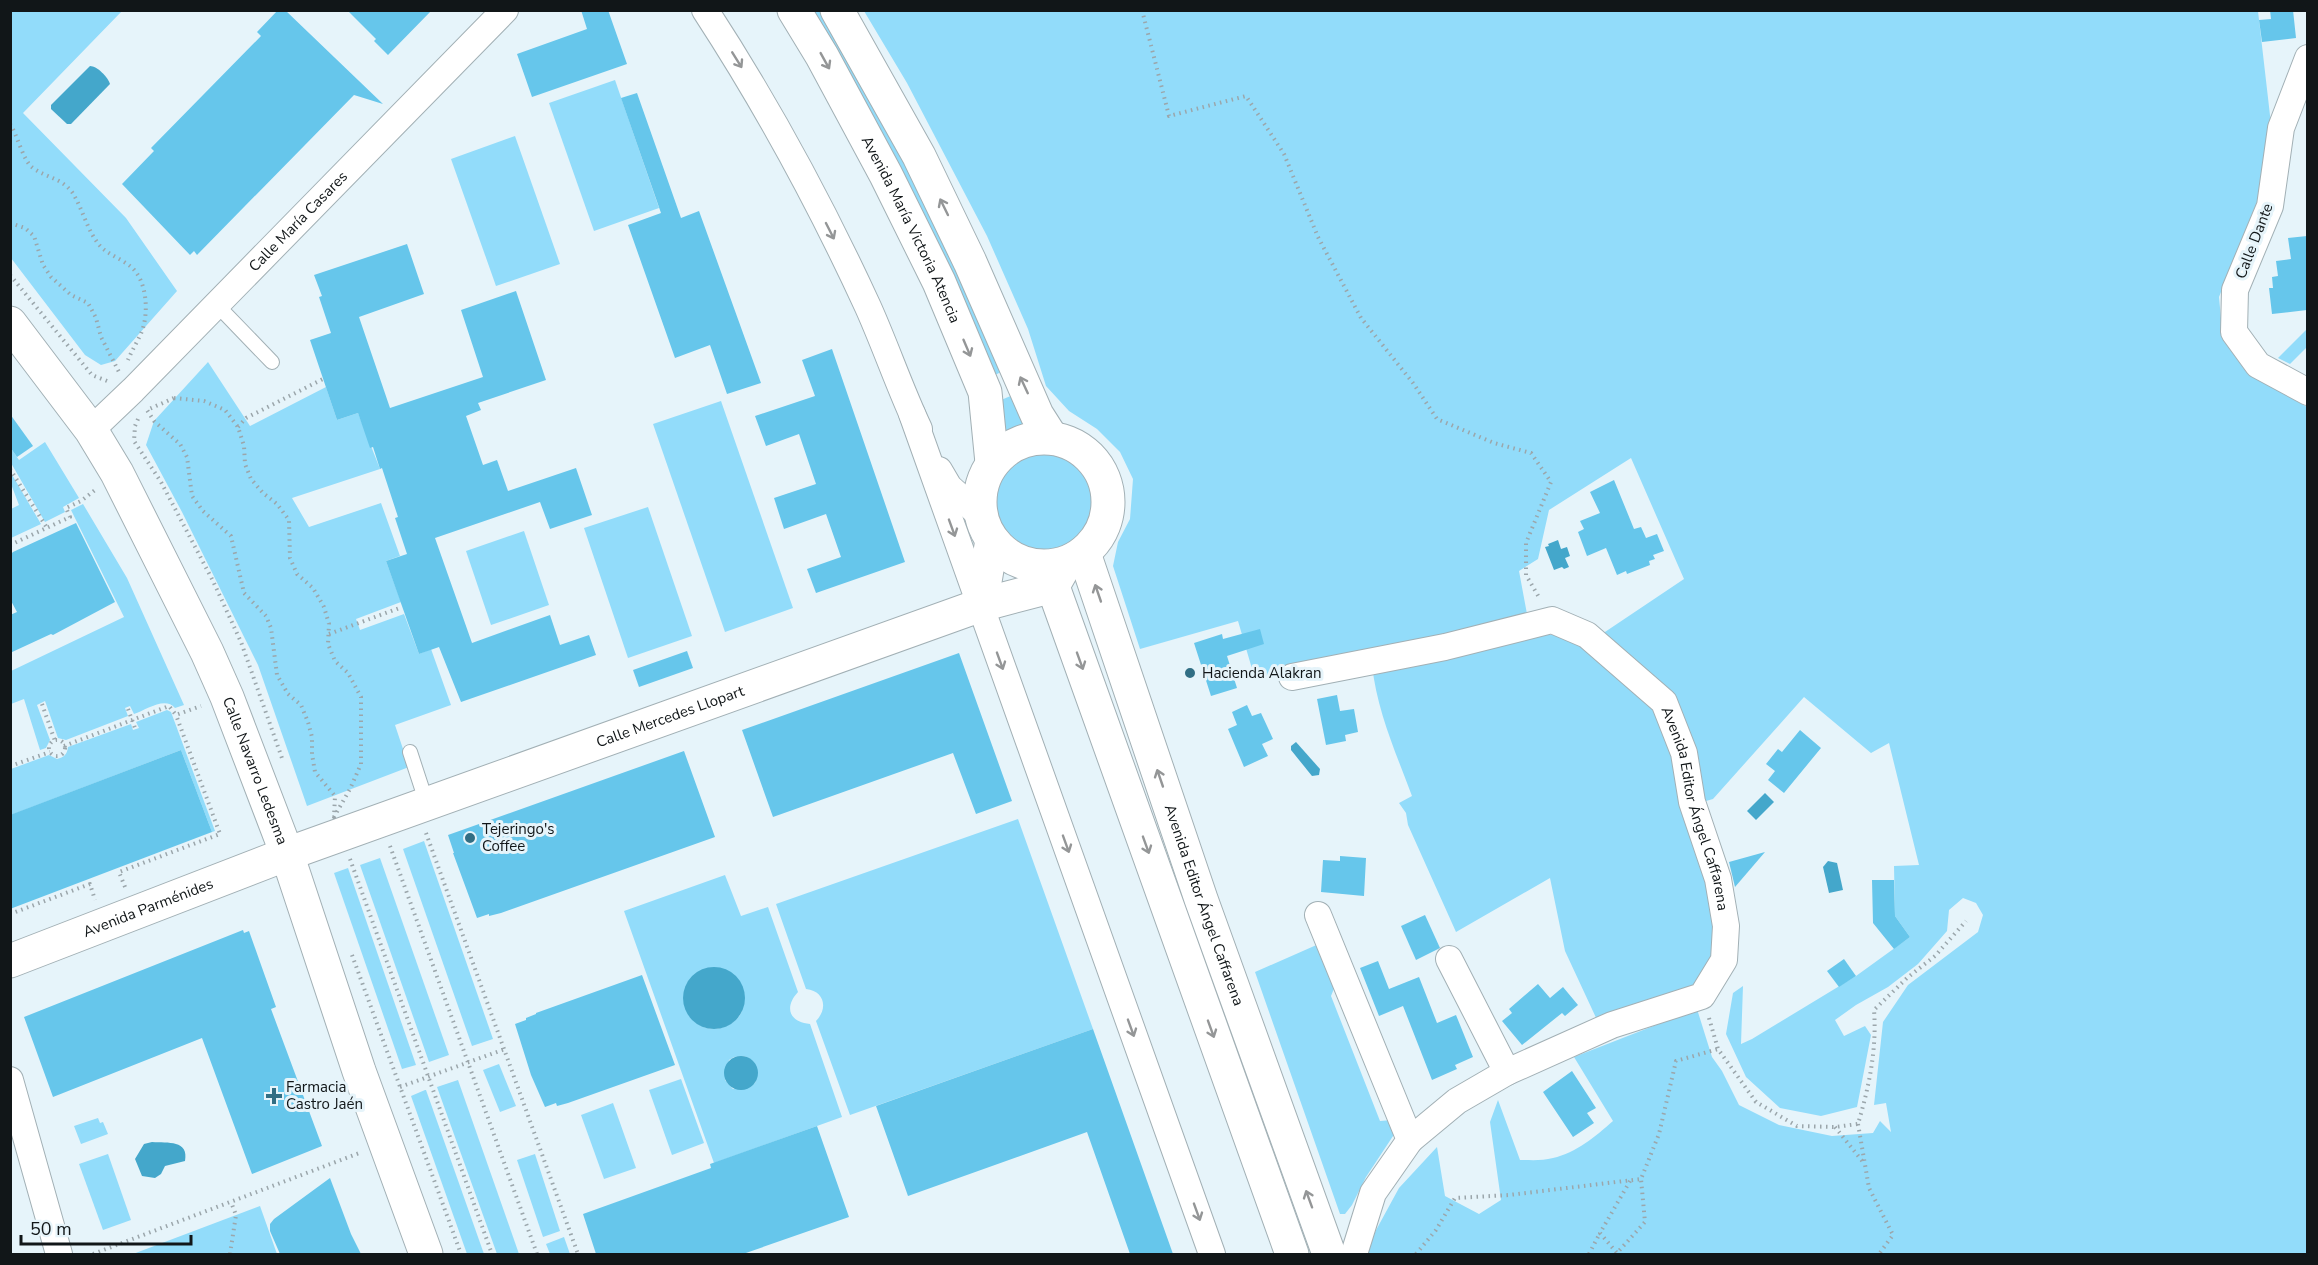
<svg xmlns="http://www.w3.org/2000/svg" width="2318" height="1265" viewBox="0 0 2318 1265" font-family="'Nunito Sans',sans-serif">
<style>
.green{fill:#92dcfa;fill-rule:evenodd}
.water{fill:#44a7cb}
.building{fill:#66c6eb}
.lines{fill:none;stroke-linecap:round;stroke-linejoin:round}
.lane-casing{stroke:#a2b0b5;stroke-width:16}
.street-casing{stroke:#a2b0b5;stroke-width:28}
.secondary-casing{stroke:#a2b0b5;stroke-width:35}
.path{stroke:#9ba6ab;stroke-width:4;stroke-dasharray:1.5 4.5;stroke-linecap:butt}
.lane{stroke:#fff;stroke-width:14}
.street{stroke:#fff;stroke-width:26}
.secondary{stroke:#fff;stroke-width:33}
.oneway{stroke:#949697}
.poi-dot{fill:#316e84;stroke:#e6f4fa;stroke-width:2}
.labels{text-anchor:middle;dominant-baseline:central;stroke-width:6;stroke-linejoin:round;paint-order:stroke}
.street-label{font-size:15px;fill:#111618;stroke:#e6f4fa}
.poi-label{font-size:15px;fill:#111618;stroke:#e6f4fa;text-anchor:start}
</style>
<rect width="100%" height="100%" fill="#e6f4fa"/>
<!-- green -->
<g class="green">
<polygon points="11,10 122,11 23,113 126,218 177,291 115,361 101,365 85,355 11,258"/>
<polygon points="809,11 823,11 905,156 1003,371 993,376"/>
<path d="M864 11H2258L2271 124 2262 189 2219 297 2223 340 2247 373 2307 407V1254H1363L1399 1188 1437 1147 1445 1196 1479 1214 1501 1200 1490 1122 1498 1100 1520 1160C1531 1160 1542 1161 1553 1158 1576 1153 1596 1136 1613 1121L1574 1057 1697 1009 1712 1057 1722 1071 1739 1105 1779 1125 1832 1136 1873 1133 1880 1121 1891 1132 1886 1103 1874 1105 1883 1022 1908 985 1978 932 1983 915 1976 903 1963 898 1949 910 1947 931 1918 964 1888 987 1856 1005 1835 1020 1844 1036 1865 1026 1871 1035 1857 1107 1821 1116 1780 1108 1746 1077 1726 1034 1733 993 1743 986 1741 1044 1752 1039 1856 976 1910 937 1895 916 1894 866 1919 865 1889 743 1871 753 1804 697 1713 799 1699 803 1693 754 1596 638 1684 579 1631 458 1549 510 1538 559 1519 571 1527 614 1255 679 1238 621 1140 649 1113 566 1118 542 1130 519 1133 479 1120 452 1097 429 1069 411 1046 386 1028 329 987 236 907 83Z"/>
<polygon points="615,80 659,208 594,231 549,103"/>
<polygon points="515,136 560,264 496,286 451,159"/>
<polygon points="2307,329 2307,347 2290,364 2278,358"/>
<polygon points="208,362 250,426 326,387 337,420 358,413 380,469 292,498 309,527 381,503 400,556 386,561 401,602 356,619 360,630 404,614 419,654 431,649 451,705 395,725 409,767 307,806 258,665 182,512 146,445 154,421"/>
<polygon points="1013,395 1029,423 1006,432 1001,400"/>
<polygon points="721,401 793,608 725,632 653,424"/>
<polygon points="45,442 79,498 63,507 65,512 45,522 11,463 10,447 19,460"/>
<circle cx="1045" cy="500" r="50"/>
<polygon points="11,473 41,524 11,538 11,509 19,505 11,484"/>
<path d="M83 504 127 578 184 705 175 708C165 696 146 710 134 714L130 706 125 708 128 716 66 740 58 738 45 701 37 705 50 740 46 748 40 750 24 699 11 704V671L124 617 71 510Z"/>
<polygon points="648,507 692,636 628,658 584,528"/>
<polygon points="524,531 549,605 491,625 466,551"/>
<path d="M1533 635H1563L1598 654 1657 708 1680 758 1682 813 1718 910 1721 946 1705 978 1684 996 1598 1022 1565 951 1550 878 1456 932 1408 825 1406 813 1399 803 1412 796C1396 753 1377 711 1372 665Z"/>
<path d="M167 710 171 712 215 831 212 832 181 750 11 815V769L49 755 57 759C64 757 67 755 68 747L131 724 133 730 139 728 136 722Z"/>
<path d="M1018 819 1093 1029 850 1115 816 1021C828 1009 825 991 806 989L776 904Z"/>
<polygon points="424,841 493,1039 472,1046 403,849"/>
<polygon points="380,858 449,1055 429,1062 360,865"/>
<polygon points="348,868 416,1065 402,1069 334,873"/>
<path d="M725 875 741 916 768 907 798 992C784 1007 789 1022 810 1024L842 1117 714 1163 624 911ZM709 968C734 967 747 986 742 1010 741 1016 735 1021 730 1024 694 1047 659 985 709 968ZM744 1056C756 1061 760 1072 755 1083L733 1089 725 1080 729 1060 734 1057Z"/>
<polygon points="1321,943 1337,981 1331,996 1380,1121 1392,1120 1395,1133 1366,1177 1352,1205 1345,1214 1340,1214 1255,972"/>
<polygon points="499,1064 516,1106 500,1112 483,1070"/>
<polygon points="681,1079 704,1143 672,1155 649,1090"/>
<polygon points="458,1080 519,1254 497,1254 437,1087"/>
<polygon points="425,1090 426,1090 484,1254 467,1254 411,1096"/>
<polygon points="613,1103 636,1168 604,1179 581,1115"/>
<polygon points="98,1118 100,1123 103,1122 108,1134 81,1144 74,1126"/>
<polygon points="108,1154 131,1220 103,1230 79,1164"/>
<polygon points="535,1154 560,1231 543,1237 517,1160"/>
<polygon points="260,1206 277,1254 133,1254"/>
<polygon points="564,1237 570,1254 550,1254 546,1244"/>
</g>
<!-- water -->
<g class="water">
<path d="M90 66C97 66 108 77 110 84L71 124H67L51 109V105Z"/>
<polygon points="1558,540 1561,549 1567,547 1570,556 1565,558 1569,567 1564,569 1562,567 1554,570 1545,547 1549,546 1548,544"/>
<polygon points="1296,742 1320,769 1319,775 1312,776 1291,750 1291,746"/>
<polygon points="1765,793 1774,802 1756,820 1747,811"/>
<polygon points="1828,861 1837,863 1843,890 1829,893 1823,867"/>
<circle cx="714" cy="998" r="31"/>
<circle cx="741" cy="1073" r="17"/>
<path d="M152 1142C168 1143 189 1140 185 1161L165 1166 161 1174 155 1178 142 1176 135 1159 144 1144Z"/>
</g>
<!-- building -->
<g class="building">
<polygon points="278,10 285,10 383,104 354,95 197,255 194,251 190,255 122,184 154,151 151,148 261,36 257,32"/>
<polygon points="347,10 432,10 388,55 374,41 376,39"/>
<polygon points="581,10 608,10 627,64 532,97 517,54 587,29"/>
<polygon points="2270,10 2293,10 2296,38 2262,42 2259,20 2271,19"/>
<polygon points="637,93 681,218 699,211 761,383 727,394 710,345 675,358 628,225 661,213 621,98"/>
<polygon points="2307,236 2307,310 2272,314 2269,288 2273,288 2272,277 2278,276 2276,261 2291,259 2288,238"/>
<polygon points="407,244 424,294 359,317 390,408 483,377 461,310 516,291 546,380 478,403 481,410 466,416 483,465 497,460 508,491 576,468 592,515 550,529 540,502 435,538 472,643 550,615 560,645 589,635 596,655 461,702 439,647 419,654 386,561 407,554 395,518 398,517 382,468 380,469 373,447 370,448 358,413 337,420 310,340 331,333 319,297 322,296 314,275"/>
<polygon points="832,349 905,562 816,593 807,569 841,557 826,514 784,529 774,498 816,484 799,434 766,446 755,416 815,396 802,360"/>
<polygon points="10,414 33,446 17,457 10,447"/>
<polygon points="1614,480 1634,529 1641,527 1646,538 1657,534 1664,551 1653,555 1655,559 1649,561 1650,565 1627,574 1626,571 1617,575 1606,548 1587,556 1578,532 1584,529 1580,521 1600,513 1590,492"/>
<polygon points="76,523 115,602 53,635 51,634 10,653 10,615 17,612 10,599 10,555 13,552"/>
<polygon points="1260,629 1264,644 1227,656 1237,688 1211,696 1194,643 1222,634 1223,639"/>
<polygon points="687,651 693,668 639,687 633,670"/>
<polygon points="959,653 1012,801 976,814 953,753 773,817 742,730"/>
<polygon points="1337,695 1340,711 1354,709 1358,732 1345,735 1346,741 1326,745 1317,699"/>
<polygon points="1247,705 1252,716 1261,713 1273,739 1262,744 1268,756 1244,767 1228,729 1237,725 1232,712"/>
<polygon points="1800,730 1821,748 1784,793 1768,780 1775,771 1766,764 1778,749 1782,752"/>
<polygon points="181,750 212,832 10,909 10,815"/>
<polygon points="684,751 715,837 501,913 489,916 489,914 477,918 453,853 454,853 448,835"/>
<polygon points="1765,852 1735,887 1729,862"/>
<polygon points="1340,856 1366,858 1364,896 1321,892 1323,860 1340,861"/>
<polygon points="1872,880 1894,880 1895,916 1910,937 1894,949 1873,923"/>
<polygon points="1425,915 1440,948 1416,960 1401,926"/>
<polygon points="243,930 244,933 249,931 260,962 276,1007 271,1009 322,1146 252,1174 202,1038 53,1097 24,1017"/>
<polygon points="1844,959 1856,976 1839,987 1827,971"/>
<polygon points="1378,961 1389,989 1419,977 1437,1023 1456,1015 1473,1057 1455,1065 1457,1069 1432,1080 1403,1006 1379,1016 1360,968"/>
<polygon points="642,975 675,1065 568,1103 557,1106 556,1103 545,1107 531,1075 515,1024 526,1020 526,1018 536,1014 536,1013"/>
<polygon points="1538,984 1550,998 1563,987 1578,1005 1565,1016 1562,1013 1522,1045 1502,1021 1512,1013 1509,1009"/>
<polygon points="1093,1029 1173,1254 1130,1254 1087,1132 908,1196 876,1106"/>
<polygon points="1572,1071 1596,1108 1587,1113 1594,1123 1573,1137 1543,1092"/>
<polygon points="817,1126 849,1217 743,1254 596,1254 583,1214 711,1168 710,1164"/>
<polygon points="330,1178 351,1234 361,1254 280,1254 270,1231 270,1224 274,1219"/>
</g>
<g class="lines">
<defs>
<g id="lane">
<polyline points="217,305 272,362"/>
<polyline points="410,752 427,804"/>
</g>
<g id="street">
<path d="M705 10C765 102 822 207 868 307 886 347 900 389 919 429"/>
<polyline points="2308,58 2281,128 2270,206 2235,290 2234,332 2258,365 2308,392"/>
<polyline points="912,414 1212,1254"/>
<path id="s1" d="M91 430 133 390 505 10"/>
<polyline points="939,470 949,487 981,516"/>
<path id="s2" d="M1292 677 1445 647 1552 620 1587 635 1664 702 1684 753 1692 802 1718 879 1726 926 1724 960 1702 996 1612 1025 1507 1072"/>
<polyline points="1318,915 1410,1140 1373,1193 1354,1254"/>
<polyline points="10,1080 59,1254"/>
<polyline points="1410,1140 1457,1101 1507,1072 1449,959"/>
</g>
<g id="secondary">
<path id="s3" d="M794 10 822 56 886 175 939 282 985 392 992 463"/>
<polyline points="837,10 919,156 970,262 1037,415 1051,437"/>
<path id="s4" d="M10 323 91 430 117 473 207 652 227 697 287 854 359 1071 426 1254"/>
<circle cx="1044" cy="502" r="64"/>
<path id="s5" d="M1084 553 1201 899 1329 1254"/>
<polyline points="1046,567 1292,1254"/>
<polyline points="981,605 992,540"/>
<path id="s6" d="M10 961 287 854 981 605 1053 586 1066 563"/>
</g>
</defs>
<!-- lane casing -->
<use href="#lane" class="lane-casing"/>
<!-- street casing -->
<use href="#street" class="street-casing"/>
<!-- secondary casing -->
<use href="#secondary" class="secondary-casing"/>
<!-- path -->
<g class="path">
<polyline points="1142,10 1169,116 1246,96 1284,154 1318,237 1361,318 1413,383 1437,419 1494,443 1531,453 1551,482 1526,543 1526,575 1540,599"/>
<path d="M10 124C18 136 23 161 33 168 47 178 61 178 72 192 82 207 86 227 97 242 104 253 120 258 130 266 147 279 149 312 142 331 138 341 132 350 128 360"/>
<polyline points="10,223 25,228 34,236 43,265 51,277 71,295 88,303 96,318 101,337 119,372"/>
<polyline points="10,275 92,375 107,381"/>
<polygon points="174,398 204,401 225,410 238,427 244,446 245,464 251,479 263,493 277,504 289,520 290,558 297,574 313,588 324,607 329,624 328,644 335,661 348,673 361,697 361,764 350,789 334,817 335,796 315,772 312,754 312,737 308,722 301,705 288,694 277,675 271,628 266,616 244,593 231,536 203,511 192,496 187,457 180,444 154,421 147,410"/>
<polyline points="138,419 135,426 134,441 161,482 213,581 241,642 283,761"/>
<polyline points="238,427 246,418 323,379"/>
<polyline points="10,469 47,528"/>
<polyline points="10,545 70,517 66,508 81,501 95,490"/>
<polyline points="329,634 402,607"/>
<polyline points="42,704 55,741"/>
<polyline points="128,709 135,728"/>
<circle cx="57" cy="748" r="8"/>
<polyline points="64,746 169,706 176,715 201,706"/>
<polyline points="10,766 50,752"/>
<polyline points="426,833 578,1254"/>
<polyline points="390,846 537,1254"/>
<polyline points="350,859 492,1254"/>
<polyline points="125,887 119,872 220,834 176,715"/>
<polyline points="10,914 90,884 95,900"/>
<polyline points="352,955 461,1254"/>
<path d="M1709 1018 1718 1049 1756 1102 1797 1126 1835 1127 1858 1124C1869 1087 1877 1049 1874 1010L1907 978 1935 956 1966 921"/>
<polyline points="400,1087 505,1049"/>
<polyline points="1858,1124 1869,1188 1893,1235 1879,1254"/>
<polyline points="1835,1127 1863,1162"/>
<polyline points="1630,1181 1600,1233 1617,1253 1645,1222 1641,1179"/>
<polyline points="93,1254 362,1152"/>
<polyline points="230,1254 236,1215 231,1202"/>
<polyline points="1416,1254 1436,1230 1455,1198 1509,1195 1641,1179 1659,1134 1676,1061 1718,1049"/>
<polyline points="1589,1254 1600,1233"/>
</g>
<!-- lane -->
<use href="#lane" class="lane"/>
<!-- street -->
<use href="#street" class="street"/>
<!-- secondary -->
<use href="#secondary" class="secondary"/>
</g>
<!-- one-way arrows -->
<defs><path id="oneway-shaft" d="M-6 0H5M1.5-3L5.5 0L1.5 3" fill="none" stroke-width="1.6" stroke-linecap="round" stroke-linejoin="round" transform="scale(1.5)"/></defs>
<g class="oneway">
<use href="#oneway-shaft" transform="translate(737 60) rotate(58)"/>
<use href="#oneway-shaft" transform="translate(825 61) rotate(61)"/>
<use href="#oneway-shaft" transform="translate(944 207) rotate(-116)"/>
<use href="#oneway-shaft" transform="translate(830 231) rotate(63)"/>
<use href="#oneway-shaft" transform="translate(967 348) rotate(67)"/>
<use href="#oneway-shaft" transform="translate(1024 385) rotate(-115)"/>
<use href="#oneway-shaft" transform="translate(952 528) rotate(70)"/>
<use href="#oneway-shaft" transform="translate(1098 593) rotate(-109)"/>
<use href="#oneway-shaft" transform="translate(1000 661) rotate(70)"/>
<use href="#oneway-shaft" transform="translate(1080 661) rotate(70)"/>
<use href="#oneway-shaft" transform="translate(1160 778) rotate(-109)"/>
<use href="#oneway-shaft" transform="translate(1066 844) rotate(70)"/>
<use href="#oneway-shaft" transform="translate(1146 845) rotate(70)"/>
<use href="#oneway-shaft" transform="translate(1131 1028) rotate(70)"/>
<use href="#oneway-shaft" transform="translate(1211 1029) rotate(70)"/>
<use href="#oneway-shaft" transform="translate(1309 1199) rotate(-110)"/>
<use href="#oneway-shaft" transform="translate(1197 1212) rotate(70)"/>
</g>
<!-- markers -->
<g class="poi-dot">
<circle cx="1190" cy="673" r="6"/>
<circle cx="470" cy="838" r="6"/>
<path d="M271 1087h6v6h6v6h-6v6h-6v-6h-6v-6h6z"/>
</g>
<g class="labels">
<!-- street labels -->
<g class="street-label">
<text stroke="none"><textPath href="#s1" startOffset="294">Calle María Casares</textPath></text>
<text stroke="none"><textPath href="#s3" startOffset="249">Avenida María Victoria Atencia</textPath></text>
<text transform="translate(2254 241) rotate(-69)">Calle Dante</text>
<text stroke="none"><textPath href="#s6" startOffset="704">Calle Mercedes Llopart</textPath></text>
<text stroke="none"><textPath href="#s4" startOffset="513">Calle Navarro Ledesma</textPath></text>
<text stroke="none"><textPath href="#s2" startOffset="518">Avenida Editor Ángel Caffarena</textPath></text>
<text stroke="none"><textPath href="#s5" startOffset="372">Avenida Editor Ángel Caffarena</textPath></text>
<text stroke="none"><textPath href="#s6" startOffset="148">Avenida Parménides</textPath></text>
</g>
<!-- poi labels -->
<g class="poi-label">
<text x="1202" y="673">Hacienda Alakran</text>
<text x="482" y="829">Tejeringo's<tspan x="482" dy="17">Coffee</tspan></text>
<text x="286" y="1087">Farmacia<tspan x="286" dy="17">Castro Jaén</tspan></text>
</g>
</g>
<!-- border -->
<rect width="2318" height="1265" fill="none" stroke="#111618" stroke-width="24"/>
<!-- scale -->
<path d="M21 1235v9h170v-9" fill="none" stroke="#111618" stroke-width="3"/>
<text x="30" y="1235" font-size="18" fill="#111618" stroke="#e6f4fa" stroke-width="4.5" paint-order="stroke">50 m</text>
</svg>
